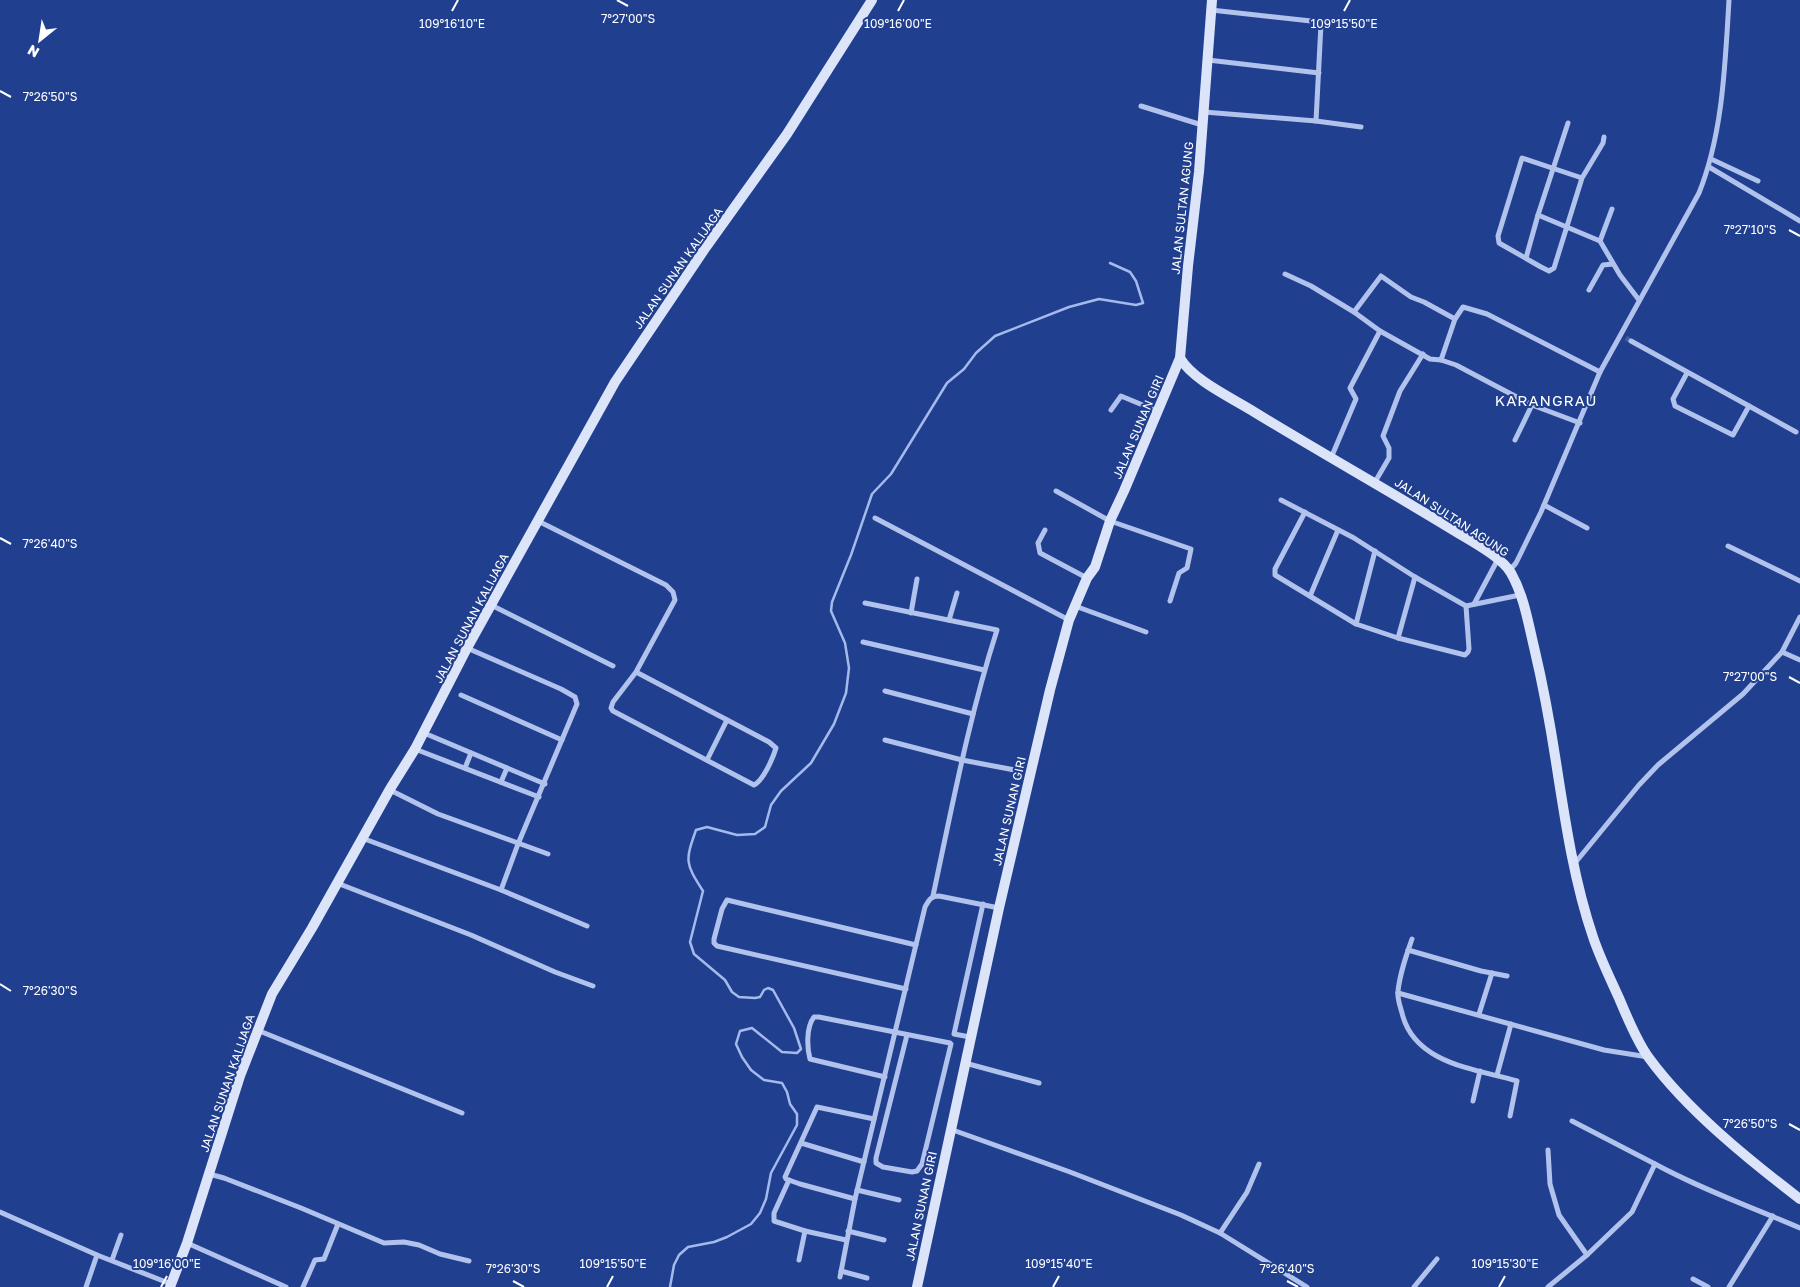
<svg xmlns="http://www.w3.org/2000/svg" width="1800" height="1287" viewBox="0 0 1800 1287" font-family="'Golos Text',sans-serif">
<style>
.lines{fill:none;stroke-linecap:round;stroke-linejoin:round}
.stream{stroke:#a4baed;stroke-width:2.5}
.street-tunnel{stroke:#425ca0;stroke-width:5;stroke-dasharray:5 2.5;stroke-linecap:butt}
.street{stroke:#b1c2ec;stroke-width:5}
.secondary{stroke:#dce4f9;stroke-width:10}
.ticks{fill:none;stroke:#fff;stroke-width:2}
.labels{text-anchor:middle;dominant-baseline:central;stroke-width:4;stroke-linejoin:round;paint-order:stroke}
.street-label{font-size:12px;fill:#fff;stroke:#213f8f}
.quarter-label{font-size:15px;letter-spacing:1px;fill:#fff;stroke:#213f8f}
.ticks-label{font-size:12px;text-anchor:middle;fill:#fff;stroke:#213f8f;stroke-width:4;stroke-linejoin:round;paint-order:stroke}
</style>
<rect width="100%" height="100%" fill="#213f8f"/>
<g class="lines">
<!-- stream -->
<path class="stream" d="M670 1287 674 1265 679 1255 688 1247 714 1242 727 1237 751 1224 760 1213 766 1199 771 1173 797 1125V1114L790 1104 787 1092 782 1083 764 1080 751 1070 742 1057 736 1044 740 1031 752 1028 782 1052 797 1053 801 1049 794 1028 773 990 768 988 764 990 760 997 755 998 739 997 732 992 725 980 694 954 690 942 703 891C685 863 685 861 696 830L707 827 737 835 755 834 765 827 771 805 781 791 811 763 834 724 846 693 849 668 845 643 831 611 832 602 851 555 872 494 891 474 947 383 964 369 976 353 995 336 1069 307 1099 299 1136 305 1143 303 1136 281 1130 272 1110 263"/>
<!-- street-tunnel -->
<polyline class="street-tunnel" points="1626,338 1631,341"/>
<!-- street -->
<g class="street">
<polyline points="1208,60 1319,73"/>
<polyline points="1141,106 1202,125"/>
<polyline points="1204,112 1316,121 1321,24 1311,21 1211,10"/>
<polyline points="1316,121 1361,127"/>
<polyline points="1568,123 1538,215 1600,241 1620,275 1639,300"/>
<polyline points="1711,159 1758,181"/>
<polyline points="1709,167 1800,221"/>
<polyline points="1582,178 1522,158 1498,236 1499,243 1541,267 1549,271 1554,268 1582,178 1603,143 1604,137"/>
<polyline points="1600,241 1612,209"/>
<polyline points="1526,258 1538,215"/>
<polyline points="1285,274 1311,286 1354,312 1380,331 1430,359 1441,360 1455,319 1463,307 1487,314 1600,372"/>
<polyline points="1589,290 1603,265 1613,264"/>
<polyline points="1354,312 1381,276 1411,297 1424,302 1455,319"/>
<polyline points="1631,341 1749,406 1733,435 1675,406 1673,399 1687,373"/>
<polyline points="1441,360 1456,365 1532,405 1580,423"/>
<polyline points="1749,406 1796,432"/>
<polyline points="1111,410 1121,396 1157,411"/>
<polyline points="1515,440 1532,405"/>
<polyline points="1331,458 1356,399 1350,388 1380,331"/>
<polyline points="1375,482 1389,458 1389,448 1383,436 1400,391 1423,354"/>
<polyline points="1056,491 1110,521 1191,549 1187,568 1179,573 1170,601"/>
<polyline points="1281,500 1354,538 1415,577 1466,606 1520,595"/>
<polyline points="1544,505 1587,528"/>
<polyline points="1305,512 1275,569 1275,575 1356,624 1398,638 1465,655 1468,652 1469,649 1466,606"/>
<polyline points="875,518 1069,620"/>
<path d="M538 521 666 585 673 592 675 600 636 672 769 742 776 748C773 758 763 781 754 785L613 711 611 708 613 702 636 672"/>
<polyline points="1045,530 1038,543 1040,553 1087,578"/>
<polyline points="1728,546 1800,581"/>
<path d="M1510 570 1516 563 1541 512 1600 372 1699 193C1723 133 1725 65 1729 0"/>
<polyline points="1310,596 1338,530"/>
<path d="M865 603 997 630C969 717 952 807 933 896"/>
<polyline points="1474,604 1498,559"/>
<polyline points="491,605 613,666"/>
<polyline points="1075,606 1146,632"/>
<polyline points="911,613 917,579"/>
<polyline points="949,620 957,593"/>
<polyline points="1356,624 1375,551"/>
<polyline points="1398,638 1415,577"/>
<polyline points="863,642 984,670"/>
<polyline points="467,648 561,689 575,697 577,704 518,844 501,890"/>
<polyline points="1782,652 1800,660"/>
<polyline points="885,691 973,714"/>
<polyline points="461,695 562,740"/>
<polyline points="424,733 545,784"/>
<polyline points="885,740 962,760 1020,771"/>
<polyline points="415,749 539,797"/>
<polyline points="707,760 727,720"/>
<polyline points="465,768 471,753"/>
<polyline points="501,782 507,768"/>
<polyline points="390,790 438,814 548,854"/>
<polyline points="362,838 501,890 587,926"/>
<polyline points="1575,863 1639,785 1658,765 1743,694 1782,652 1800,617"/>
<polyline points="337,883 471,935 555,972 593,986"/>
<path d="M1412 939C1406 956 1400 973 1398 991 1397 998 1400 1006 1402 1013 1414 1064 1476 1069 1517 1081L1510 1116"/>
<polyline points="1408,950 1481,971 1507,976"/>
<polyline points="906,989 717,946 714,943 714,939 722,909 727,900 916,945"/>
<polyline points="1398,993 1604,1050 1648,1057"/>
<polyline points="1479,1014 1492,973"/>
<polyline points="257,1030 462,1113"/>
<polyline points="970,1037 954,1034 983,904"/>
<polyline points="965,1063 1039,1083"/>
<polyline points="1497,1075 1511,1024"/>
<path d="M885 1077 810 1059C807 1048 806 1027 814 1017H819L950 1043 951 1044 922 1164 917 1171 912 1172 883 1167 876 1163V1158L907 1035"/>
<polyline points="1473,1101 1480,1071"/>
<polyline points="1572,1121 1655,1164"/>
<polyline points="950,1129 1070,1172 1181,1215 1220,1233 1307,1287"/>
<polyline points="801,1143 864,1162"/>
<polyline points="1548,1150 1550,1184 1559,1215 1587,1255"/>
<polyline points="209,1174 224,1178 301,1208 384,1243 404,1242 419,1245 440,1254 469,1261"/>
<polyline points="789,1180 774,1213 774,1221 805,1231 846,1240"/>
<polyline points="857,1190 899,1200"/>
<polyline points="855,1199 800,1184 786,1179 785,1177 817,1107 874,1119"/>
<polyline points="0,1212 97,1255 171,1284"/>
<polyline points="848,1231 884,1240"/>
<polyline points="1220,1233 1247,1192 1259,1164"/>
<polyline points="187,1243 286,1287"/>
<polyline points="112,1260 121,1235"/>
<polyline points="799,1260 805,1231"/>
<polyline points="841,1271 867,1278"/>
<path d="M840 1277 855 1199 925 907C929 900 931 896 939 896L999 908"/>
<polyline points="1693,1279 1708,1287"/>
<polyline points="86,1287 97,1255"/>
<polyline points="303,1287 315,1260 324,1259 338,1224"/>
<polyline points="1414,1287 1437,1259"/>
<path d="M1548 1287 1587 1255 1632 1212 1655 1164C1701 1189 1751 1207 1800 1228"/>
<polyline points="1729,1287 1773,1216"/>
</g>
<!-- secondary -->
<g class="secondary">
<path d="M1212 0 1199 172 1188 266 1180 358C1193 380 1230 397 1251 410 1318 451 1386 489 1453 530 1469 540 1502 557 1511 573 1524 596 1528 622 1534 647 1543 685 1550 723 1556 762 1565 820 1574 881 1593 937 1600 958 1610 978 1619 998 1627 1017 1637 1042 1649 1058 1687 1110 1749 1160 1800 1199"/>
<polyline points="170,1287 187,1243 240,1076 272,994 312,928 390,789 415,749 467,648 615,382 706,247 787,134 872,0"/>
<polyline points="917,1287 999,908 1050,690 1069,620 1087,578 1095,567 1110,521 1124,491 1180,358"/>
</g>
</g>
<!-- ticks -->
<path class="ticks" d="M617 0 628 6M452 11 458 0M898 11 904 0M1344 11 1350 0M0 91 11 97M1789 230 1800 236M0 538 11 544M1789 677 1800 683M0 984 11 991M1789 1124 1800 1130M513 1281 524 1287M1287 1281 1298 1287M161 1287 167 1276M607 1287 613 1276M1053 1287 1059 1276M1499 1287 1505 1276"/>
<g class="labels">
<!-- street labels -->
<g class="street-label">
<text transform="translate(1182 208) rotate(-84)">JALAN SULTAN AGUNG</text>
<text transform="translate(678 268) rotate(-55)">JALAN SUNAN KALIJAGA</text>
<text transform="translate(1138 427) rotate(-67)">JALAN SUNAN GIRI</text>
<text transform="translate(1452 517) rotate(33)">JALAN SULTAN AGUNG</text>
<text transform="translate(471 618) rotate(-62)">JALAN SUNAN KALIJAGA</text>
<text transform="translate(1009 811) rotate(-77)">JALAN SUNAN GIRI</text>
<text transform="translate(227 1083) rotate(-71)">JALAN SUNAN KALIJAGA</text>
<text transform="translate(921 1206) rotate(-78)">JALAN SUNAN GIRI</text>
</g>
<!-- quarter labels -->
<g class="quarter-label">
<text x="1546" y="400">KARANGRAU</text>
</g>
</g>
<g class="ticks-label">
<text x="628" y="23">7°27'00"S</text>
<text x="452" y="28">109°16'10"E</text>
<text x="898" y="28">109°16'00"E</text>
<text x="1344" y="28">109°15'50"E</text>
<text x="50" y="101">7°26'50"S</text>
<text x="1750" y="234">7°27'10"S</text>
<text x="50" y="548">7°26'40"S</text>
<text x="1750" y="681">7°27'00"S</text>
<text x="50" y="995">7°26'30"S</text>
<text x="1750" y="1128">7°26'50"S</text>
<text x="167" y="1268">109°16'00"E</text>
<text x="613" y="1268">109°15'50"E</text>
<text x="1059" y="1268">109°15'40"E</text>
<text x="1505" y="1268">109°15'30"E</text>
<text x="513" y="1273">7°26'30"S</text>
<text x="1287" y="1273">7°26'40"S</text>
</g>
<!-- north arrow -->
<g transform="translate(40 40) rotate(210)" stroke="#213f8f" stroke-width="4" paint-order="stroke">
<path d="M0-4L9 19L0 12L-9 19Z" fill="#ffffff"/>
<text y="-8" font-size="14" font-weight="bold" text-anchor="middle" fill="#ffffff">N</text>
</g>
</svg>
